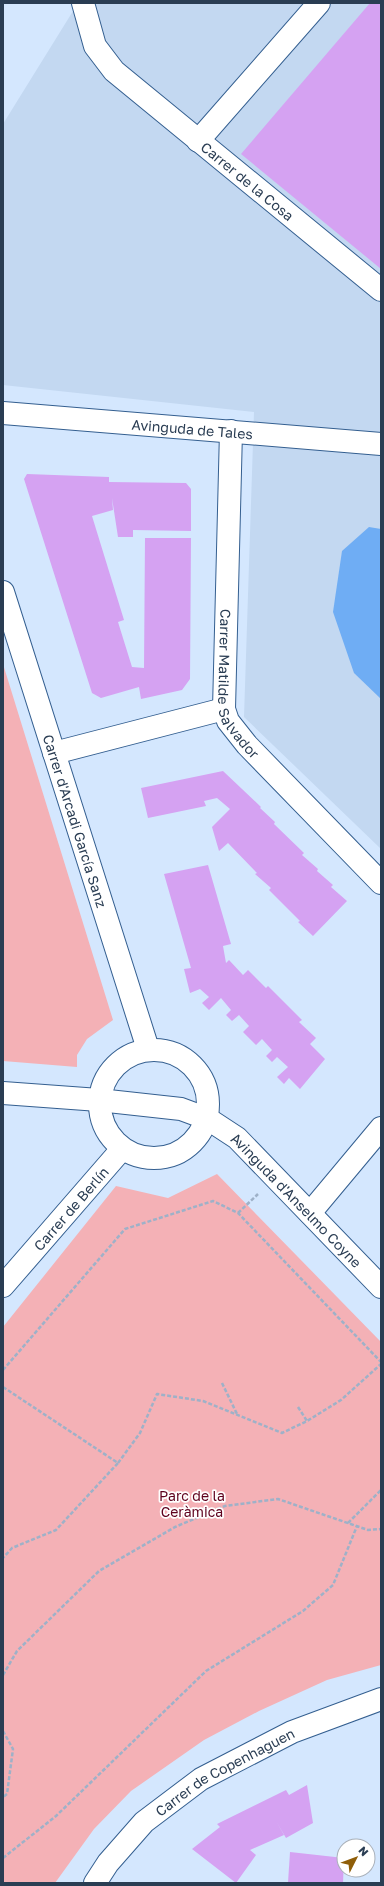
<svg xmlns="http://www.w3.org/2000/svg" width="384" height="1886" viewBox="0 0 384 1886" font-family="'Golos Text',sans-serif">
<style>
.built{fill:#c3d8f1}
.green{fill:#f4b1b6}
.water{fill:#6fadf4}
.building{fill:#d5a2f2}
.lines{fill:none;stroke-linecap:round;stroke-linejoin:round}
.street-casing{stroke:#345f90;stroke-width:24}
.secondary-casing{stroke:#345f90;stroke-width:24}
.path{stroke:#9eb1c8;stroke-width:2.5;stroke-dasharray:4 2;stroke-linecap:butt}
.street{stroke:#fff;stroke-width:22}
.secondary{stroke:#fff;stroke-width:22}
.labels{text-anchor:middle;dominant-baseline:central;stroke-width:3.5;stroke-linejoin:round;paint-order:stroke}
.street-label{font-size:14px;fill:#2a3d53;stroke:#fff}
.park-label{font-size:14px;fill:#5e011d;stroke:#fff}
</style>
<rect width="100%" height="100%" fill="#d4e7fe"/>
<!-- built -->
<polygon class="built" points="78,3 381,3 381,849 244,717 254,412 3,385 3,124"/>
<!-- green -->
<g class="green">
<polygon points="3,664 113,1020 87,1039 77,1055 77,1067 3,1061"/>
<polygon points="217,1174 381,1342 381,1665 327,1680 259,1711 204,1740 131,1791 94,1829 55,1883 3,1883 3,1327 116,1186 168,1198"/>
</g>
<!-- water -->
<polygon class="water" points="369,527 381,529 381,699 354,673 333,612 342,551"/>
<!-- building -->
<g class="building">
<polygon points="370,3 381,3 381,269 241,154"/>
<polygon points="27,474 109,477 109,482 186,483 191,489 191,531 133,530 133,537 118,537 112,498 113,510 92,516 124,620 118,622 132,667 144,668 145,538 191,538 190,679 182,690 141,699 139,687 101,698 92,693 24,479"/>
<polygon points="223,771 261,807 260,808 275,822 274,824 304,853 302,855 318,869 317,871 333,885 331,887 347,901 313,936 298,922 300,921 269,890 271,888 255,874 257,873 228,843 219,851 212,827 230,809 217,798 204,801 206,806 148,818 141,788"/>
<polygon points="208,865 231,944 223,946 226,963 229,960 243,975 248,970 266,988 268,986 302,1020 299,1022 316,1038 310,1044 325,1059 300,1089 289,1078 284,1084 277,1077 288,1067 277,1057 272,1062 266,1056 272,1050 262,1039 256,1045 243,1032 249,1026 239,1015 232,1021 226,1015 231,1010 221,998 209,1010 202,1003 209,997 200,989 190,993 184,969 191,968 164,874"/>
<polygon points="307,1785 313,1823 286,1838 276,1821 284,1835 250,1850 256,1855 236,1883 192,1849 220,1827 217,1824 286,1790 289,1795"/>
<polygon points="290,1852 344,1858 343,1883 288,1883"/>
</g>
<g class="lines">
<defs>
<g id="street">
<path id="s1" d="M83 3 95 46 114 71 381 290"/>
<polyline points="198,141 319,3"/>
<path id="s2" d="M231 431 224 709 228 721 247 745 381 883"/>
<path id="s3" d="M3 592 148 1049"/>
<polyline points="54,753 224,709"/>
<circle cx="154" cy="1104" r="54"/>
<path id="s4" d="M3 1093 99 1100 181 1109 208 1119 237 1138 381 1287"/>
<polyline points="310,1213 381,1128"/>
<path id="s5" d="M3 1286 122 1149"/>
<path id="s6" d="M95 1883 108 1863 144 1822 201 1779 292 1732 381 1699"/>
</g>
<g id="secondary">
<path id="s7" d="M3 413 381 444"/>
</g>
</defs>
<!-- street casing -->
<use href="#street" class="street-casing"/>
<!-- secondary casing -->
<use href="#secondary" class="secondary-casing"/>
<!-- path -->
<g class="path">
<polyline points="238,1213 258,1194"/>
<polyline points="3,1370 125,1229 213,1201 238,1213 381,1362"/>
<polyline points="222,1383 237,1414"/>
<polyline points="3,1387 118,1463 56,1530 12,1548 3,1558"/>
<polyline points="298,1407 307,1421"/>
<polyline points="118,1463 140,1433 157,1394 203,1401 282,1433 307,1421 341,1400 381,1364"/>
<polyline points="348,1523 381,1490"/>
<polyline points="3,1675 17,1651 99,1571 175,1527 225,1506 278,1499 368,1530 381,1529"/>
<polyline points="3,1731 13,1749 7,1794 3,1797"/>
<polyline points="3,1858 56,1816 206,1671 303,1611 333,1585 357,1526"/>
</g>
<!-- street -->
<use href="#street" class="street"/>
<!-- secondary -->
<use href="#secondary" class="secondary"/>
</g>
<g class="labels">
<!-- street labels -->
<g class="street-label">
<text stroke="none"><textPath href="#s1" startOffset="249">Carrer de la Cosa</textPath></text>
<text stroke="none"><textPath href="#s7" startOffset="190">Avinguda de Tales</textPath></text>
<text stroke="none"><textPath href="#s2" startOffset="257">Carrer Matilde Salvador</textPath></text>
<text stroke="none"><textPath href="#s3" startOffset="240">Carrer d'Arcadi García Sanz</textPath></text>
<text stroke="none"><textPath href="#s4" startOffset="328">Avinguda d'Anselmo Coyne</textPath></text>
<text stroke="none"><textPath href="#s5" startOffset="103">Carrer de Berlín</textPath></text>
<text stroke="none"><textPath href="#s6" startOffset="174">Carrer de Copenhaguen</textPath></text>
</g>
<!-- park labels -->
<g class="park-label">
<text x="192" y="1495">Parc de la<tspan x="192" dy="16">Ceràmica</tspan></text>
</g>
</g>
<!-- border -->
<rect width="384" height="1886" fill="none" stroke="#2a3d53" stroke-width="8"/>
<!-- north arrow -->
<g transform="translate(356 1858) rotate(48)"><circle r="19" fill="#ffffff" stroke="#aab1ba"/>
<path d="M0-3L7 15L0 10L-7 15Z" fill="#8f5e09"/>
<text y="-6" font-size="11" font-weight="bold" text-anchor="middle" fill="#2a3d53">N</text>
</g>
</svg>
